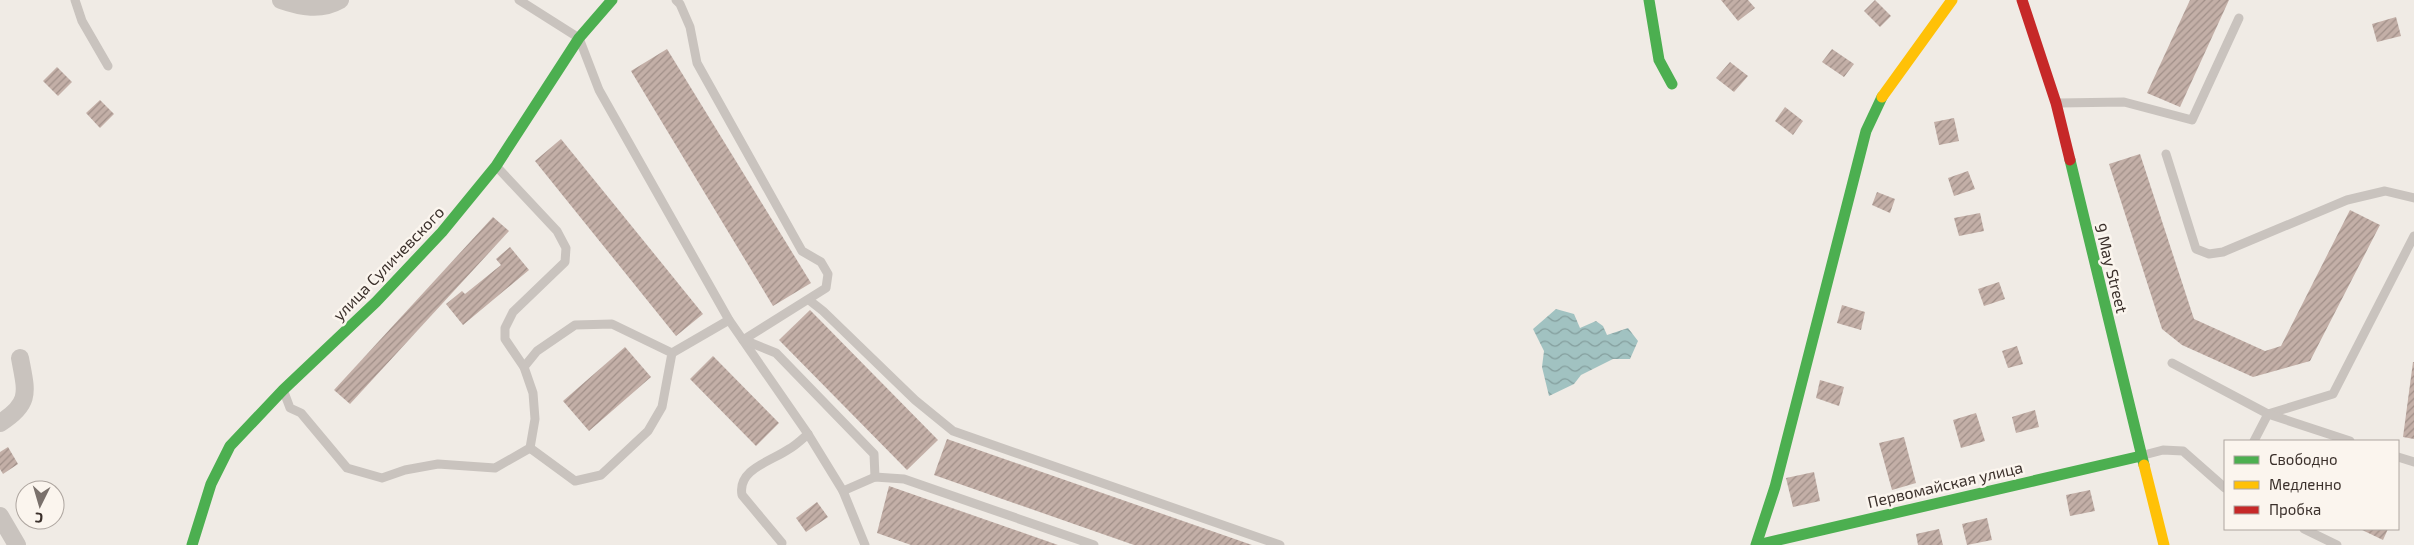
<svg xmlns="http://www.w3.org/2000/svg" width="2414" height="545" viewBox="0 0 2414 545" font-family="'Exo 2',sans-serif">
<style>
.water{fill:url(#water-waves)}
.building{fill:url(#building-hatch)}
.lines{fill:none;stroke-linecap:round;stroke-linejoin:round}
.lane{stroke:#c9c3be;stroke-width:9}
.street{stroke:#c9c3be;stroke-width:18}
.fast{stroke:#4caf50;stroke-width:11}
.slow{stroke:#ffc107;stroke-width:11}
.jam{stroke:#c62828;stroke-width:11}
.labels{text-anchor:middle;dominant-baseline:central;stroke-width:5;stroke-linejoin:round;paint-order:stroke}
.street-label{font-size:16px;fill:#3b302b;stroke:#fbf5ee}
</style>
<defs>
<pattern id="water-waves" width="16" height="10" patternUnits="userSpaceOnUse" patternTransform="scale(1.25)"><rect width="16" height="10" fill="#a1c2c1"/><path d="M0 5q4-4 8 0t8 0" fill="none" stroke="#849e9d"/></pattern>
<pattern id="building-hatch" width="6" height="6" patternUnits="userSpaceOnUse" patternTransform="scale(1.25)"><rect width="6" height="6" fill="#c3afa7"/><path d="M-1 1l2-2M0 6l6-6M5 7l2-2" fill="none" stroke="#a08f88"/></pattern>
</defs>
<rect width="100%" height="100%" fill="#f0ebe5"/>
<!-- water -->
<polygon class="water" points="1556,309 1574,314 1580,328 1596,321 1603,326 1607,335 1628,328 1638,341 1630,359 1613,359 1581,375 1574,384 1549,396 1542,367 1544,351 1533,329"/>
<!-- building -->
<g class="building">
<polygon points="1721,0 1748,0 1755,8 1738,21"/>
<polygon points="1875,0 1891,16 1880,27 1864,11"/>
<polygon points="2190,0 2229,0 2180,107 2147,93"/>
<polygon points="2396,17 2401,36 2377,42 2372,24"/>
<polygon points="667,49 811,283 773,306 631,71"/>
<polygon points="1832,49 1854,64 1844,77 1822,62"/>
<polygon points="1730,62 1748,76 1734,92 1716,78"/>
<polygon points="57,67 72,82 58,96 43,81"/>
<polygon points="100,100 114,114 100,128 86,113"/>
<polygon points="1785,107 1803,121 1793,135 1775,121"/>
<polygon points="1954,118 1959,141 1939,145 1934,122"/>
<polygon points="561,139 703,314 676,336 535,161"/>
<polygon points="2140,154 2194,319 2265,351 2281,346 2350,210 2380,225 2310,361 2253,377 2182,345 2162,329 2109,164"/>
<polygon points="1968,171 1975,189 1954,196 1948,178"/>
<polygon points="1877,192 1895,199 1890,213 1872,205"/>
<polygon points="1980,213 1984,231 1959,236 1954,218"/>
<polygon points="493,217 509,231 350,404 334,390"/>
<polygon points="510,247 529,270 463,325 446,304 462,291 465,294 501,265 496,259"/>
<polygon points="1999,282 2005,299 1984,306 1978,289"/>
<polygon points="1842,305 1865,312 1861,330 1837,323"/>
<polygon points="810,310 938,440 907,470 779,340"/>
<polygon points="2017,346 2023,364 2008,368 2002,351"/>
<polygon points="625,347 651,377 589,431 563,401"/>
<polygon points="713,356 779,423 756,446 690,379"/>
<polygon points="2413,362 2414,362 2414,439 2403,437"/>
<polygon points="1820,380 1844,387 1839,406 1816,398"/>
<polygon points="2035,410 2039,427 2016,433 2012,417"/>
<polygon points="1976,413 1985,441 1961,448 1953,420"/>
<polygon points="1904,437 1916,483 1892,490 1879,443"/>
<polygon points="947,439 1252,545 1134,545 934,475"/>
<polygon points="8,447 18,464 3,474 0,469 0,452"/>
<polygon points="1814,472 1820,501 1793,507 1786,478"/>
<polygon points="889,486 1058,545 911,545 877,533"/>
<polygon points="2090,490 2095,511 2070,516 2066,495"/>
<polygon points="817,502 828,517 806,532 796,518"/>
<polygon points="1987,518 1992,540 1967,545 1962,524"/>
<polygon points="1939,529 1943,545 1918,545 1916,534"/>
<polygon points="2360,529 2388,529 2383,540"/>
</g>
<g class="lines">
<!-- lane -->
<g class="lane">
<polyline points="75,0 82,21 108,66"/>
<polyline points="519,0 579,38 599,90 729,320 808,434 843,491 865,545"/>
<polyline points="676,0 680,4 690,27 697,63 802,251 821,262 828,274 826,288 743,340"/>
<polyline points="2059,103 2124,102 2192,120 2239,18"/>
<polyline points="2166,154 2196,249 2209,254 2223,252 2347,200 2385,191 2414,198"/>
<polyline points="809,300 823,311 915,400 953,431 1280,545"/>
<polyline points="744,340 776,353 874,454 875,477"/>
<polyline points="672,353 729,320"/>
<polyline points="2172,363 2268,414 2333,394 2414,236"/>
<polyline points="524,367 537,351 575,325 612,324 672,353 662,407 648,431 601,475 575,481 530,448"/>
<polyline points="284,392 290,408 301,413 347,468 382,478 405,470 438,464 495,468 530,448 535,419 533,393 524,367 505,339 505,328 513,312 565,262 566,248 557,231 497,167"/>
<polyline points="2254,441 2268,414 2350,441"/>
<polyline points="2144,455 2163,450 2183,451 2225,488"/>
<polyline points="2398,457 2414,462"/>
<polyline points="843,491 875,477 904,479 1094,545"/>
<polyline points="2304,529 2337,545"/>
<path d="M782 543 742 495C737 469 772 461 789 449 796 445 802 439 808 434"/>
</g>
<!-- street -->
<g class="street">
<path d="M281 0C301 7 321 11 340 0"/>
<path d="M0 423C32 403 26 391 20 358"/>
<polyline points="0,516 17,545"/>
</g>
<!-- fast -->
<g class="fast">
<polyline points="1649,0 1659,60 1672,84"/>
<polyline points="2070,160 2144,465"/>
<polyline points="192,545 211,484 230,446 283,390 376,302 442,232 496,166 579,38 612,0"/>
<polyline points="1756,545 1775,487 1866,131 1882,97"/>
<polyline points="1757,545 2141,456"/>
</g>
<!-- slow -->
<g class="slow">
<polyline points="1882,97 1952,0"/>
<polyline points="2144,465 2164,545"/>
</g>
<!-- jam -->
<polyline class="jam" points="2022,0 2056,103 2070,160"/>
</g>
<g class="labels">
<!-- street labels -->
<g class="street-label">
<text transform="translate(388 263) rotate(-46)">улица Суличевского</text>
<text transform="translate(2112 268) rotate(76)">9 May Street</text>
<text transform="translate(1945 484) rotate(-13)">Первомайская улица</text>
</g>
</g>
<!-- legend -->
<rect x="2224" y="440" width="175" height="90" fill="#fbf5ee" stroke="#aea6a0"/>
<rect x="2234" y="456" width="25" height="8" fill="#4caf50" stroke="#aea6a0"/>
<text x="2269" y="465" font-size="15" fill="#3b302b">Свободно</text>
<rect x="2234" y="481" width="25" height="8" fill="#ffc107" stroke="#aea6a0"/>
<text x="2269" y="490" font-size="15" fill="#3b302b">Медленно</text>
<rect x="2234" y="506" width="25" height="8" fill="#c62828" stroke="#aea6a0"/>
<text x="2269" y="515" font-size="15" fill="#3b302b">Пробка</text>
<!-- north arrow -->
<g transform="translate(40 505) rotate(185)"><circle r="24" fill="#fbf5ee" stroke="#aea6a0"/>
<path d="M0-4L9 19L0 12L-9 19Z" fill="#7a716c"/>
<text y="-8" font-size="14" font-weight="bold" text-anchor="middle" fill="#3b302b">С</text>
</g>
</svg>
